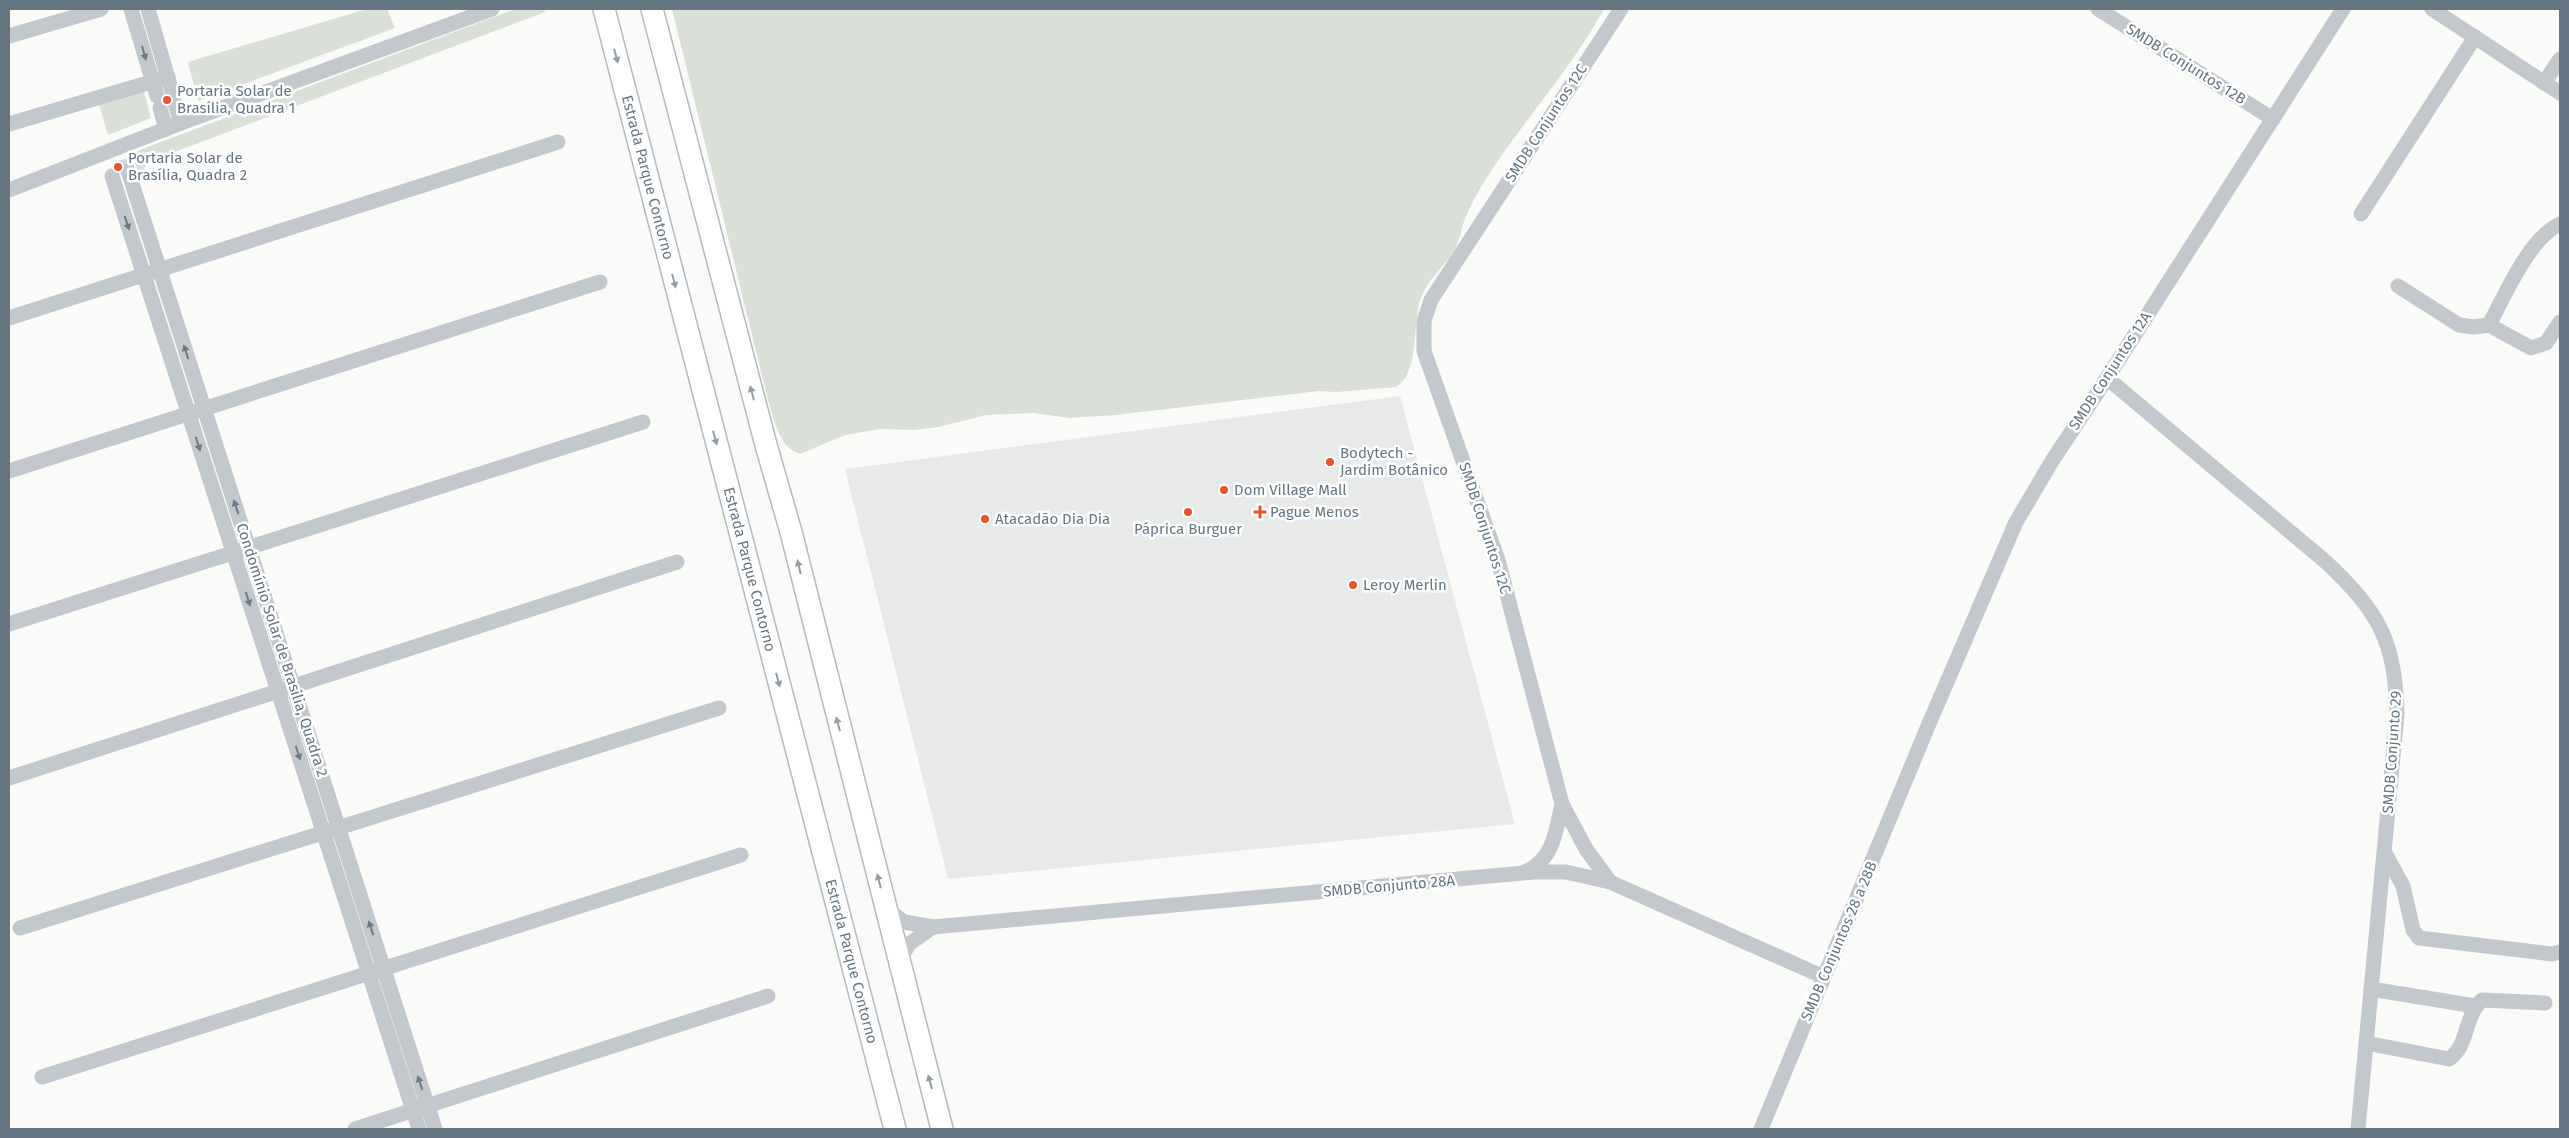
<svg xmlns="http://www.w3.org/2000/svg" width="2569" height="1138" viewBox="0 0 2569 1138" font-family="'Fira Sans',sans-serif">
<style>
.built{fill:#e8e9e9}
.green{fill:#dadfd7}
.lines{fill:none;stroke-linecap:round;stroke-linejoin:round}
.minor-tunnel{stroke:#d5d9db;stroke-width:15;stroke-dasharray:15 8;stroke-linecap:butt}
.highway-casing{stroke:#b4b9bd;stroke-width:24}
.minor{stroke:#c3c8cc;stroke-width:15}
.highway{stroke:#fff;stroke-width:21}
.oneway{fill:#6a7a87}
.oneway2{fill:#939fa8}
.poi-dot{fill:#e4572e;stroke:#fff;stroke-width:2}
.labels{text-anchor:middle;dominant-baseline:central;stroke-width:5;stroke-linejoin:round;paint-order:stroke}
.street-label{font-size:15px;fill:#657683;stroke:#fff}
.poi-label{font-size:15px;fill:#657683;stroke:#fff;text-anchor:start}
</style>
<rect width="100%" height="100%" fill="#fafaf8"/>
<!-- built -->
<polygon class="built" points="1400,396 1515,824 948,879 845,469"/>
<!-- green -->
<g class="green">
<polygon points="367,9 387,9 395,28 198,101 188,62"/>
<polygon points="515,9 544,9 545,12 148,162 139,177 133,154 142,149"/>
<path d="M672 9H1604C1576 60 1538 104 1504 152 1489 173 1474 196 1464 221 1461 231 1460 240 1455 249 1445 266 1430 277 1422 295 1411 320 1421 372 1396 387L1336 392 1319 391 1116 415 1070 418 1033 413 986 415 938 427 914 430 880 429 845 435 800 454C779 448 774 418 768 400Z"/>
<polygon points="144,91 151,118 108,135 99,104"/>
</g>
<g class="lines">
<!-- minor-tunnel -->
<polyline class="minor-tunnel" points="125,159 128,171"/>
<defs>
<g id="highway">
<path id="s1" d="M604 9 895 1129"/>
<polyline points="652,9 766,445 791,532 942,1129"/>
</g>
</defs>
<!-- highway casing -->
<use href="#highway" class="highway-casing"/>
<!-- minor -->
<g class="minor">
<polyline points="131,9 157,96"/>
<polyline points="148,9 172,92"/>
<polyline points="2098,9 2273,119"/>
<polyline points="2432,9 2560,93"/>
<polyline points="9,36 101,9"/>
<polyline points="2544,83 2560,59"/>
<polyline points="175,103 181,123"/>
<polyline points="160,108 166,129"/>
<polyline points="9,124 168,77"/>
<polyline points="128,171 435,1129"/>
<polyline points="112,176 419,1129"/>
<polyline points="9,190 181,123 492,9"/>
<polyline points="2361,214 2475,37"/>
<polyline points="2398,286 2459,325 2473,327 2489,325 2531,348 2546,343 2560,322"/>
<polyline points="9,318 558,142"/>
<path d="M2489 325C2505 295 2529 238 2560 224"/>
<path d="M2107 378 2326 562C2379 612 2395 640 2397 714L2358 1129"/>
<polyline points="9,471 600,282"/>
<polyline points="9,624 643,422"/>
<polyline points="9,778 677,562"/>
<polyline points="2385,853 2403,886 2413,930 2419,938 2552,954 2560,952"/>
<path d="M1525 872C1553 860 1556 832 1562 804"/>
<polyline points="1610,882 1586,849 1562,804 1498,560 1424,351 1424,321 1431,300 1621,9"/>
<polyline points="886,908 904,922 933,927 1535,872 1566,872 1610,882 1824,977"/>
<polyline points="20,928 719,708"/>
<polyline points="898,963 909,944 933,927"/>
<polyline points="2371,989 2475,1006"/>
<path d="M2366 1043 2449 1059C2469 1046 2464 1015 2482 1000L2545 1003"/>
<polyline points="42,1077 741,855"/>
<polyline points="355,1129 768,996"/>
<polyline points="1761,1129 1928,726 2016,522 2052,461 2107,378 2343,9"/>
</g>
<!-- highway -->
<use href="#highway" class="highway"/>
</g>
<!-- one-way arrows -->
<defs><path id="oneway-solid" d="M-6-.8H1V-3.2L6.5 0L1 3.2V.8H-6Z" transform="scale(1.25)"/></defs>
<g class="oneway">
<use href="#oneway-solid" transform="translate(144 53) rotate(74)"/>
<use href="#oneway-solid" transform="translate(127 223) rotate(72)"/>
<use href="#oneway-solid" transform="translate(186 352) rotate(-108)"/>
<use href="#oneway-solid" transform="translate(198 444) rotate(72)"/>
<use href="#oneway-solid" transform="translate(236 507) rotate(-108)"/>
<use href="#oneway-solid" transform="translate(248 599) rotate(72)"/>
<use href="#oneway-solid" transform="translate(298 753) rotate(72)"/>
<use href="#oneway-solid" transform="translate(371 928) rotate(-108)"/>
<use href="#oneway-solid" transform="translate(420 1083) rotate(-108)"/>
</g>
<g class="oneway2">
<use href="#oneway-solid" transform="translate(616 56) rotate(75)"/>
<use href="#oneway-solid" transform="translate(674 281) rotate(75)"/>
<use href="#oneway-solid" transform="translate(752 393) rotate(-105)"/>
<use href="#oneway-solid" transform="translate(715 438) rotate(75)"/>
<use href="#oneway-solid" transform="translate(799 567) rotate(-103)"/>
<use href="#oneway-solid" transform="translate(778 680) rotate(75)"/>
<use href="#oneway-solid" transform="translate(838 724) rotate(-105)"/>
<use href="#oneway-solid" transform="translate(879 881) rotate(-104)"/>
<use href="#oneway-solid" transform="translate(930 1082) rotate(-105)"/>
</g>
<!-- markers -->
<g class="poi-dot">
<circle cx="167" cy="100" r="5"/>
<circle cx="118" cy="167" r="5"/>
<circle cx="1330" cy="462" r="5"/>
<circle cx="1224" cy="490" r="5"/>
<circle cx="1188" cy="512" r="5"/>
<path d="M1257.5 504.5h5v5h5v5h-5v5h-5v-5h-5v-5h5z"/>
<circle cx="985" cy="519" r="5"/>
<circle cx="1353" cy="585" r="5"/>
</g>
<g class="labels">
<!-- street labels -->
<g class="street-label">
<text transform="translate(2186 64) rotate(32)">SMDB Conjuntos 12B</text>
<text transform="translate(1546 123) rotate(-57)">SMDB Conjuntos 12C</text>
<text stroke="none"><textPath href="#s1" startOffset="174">Estrada Parque Contorno</textPath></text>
<text transform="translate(2110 371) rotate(-57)">SMDB Conjuntos 12A</text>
<text transform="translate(1485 528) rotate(72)">SMDB Conjuntos 12C</text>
<text stroke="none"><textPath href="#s1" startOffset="579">Estrada Parque Contorno</textPath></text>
<text transform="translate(282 650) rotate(72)">Condomínio Solar de Brasilia, Quadra 2</text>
<text transform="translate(2392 752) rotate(-86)">SMDB Conjunto 29</text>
<text transform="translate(1389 886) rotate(-5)">SMDB Conjunto 28A</text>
<text transform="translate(1839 941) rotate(-67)">SMDB Conjuntos 28 a 28B</text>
<text stroke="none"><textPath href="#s1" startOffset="984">Estrada Parque Contorno</textPath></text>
</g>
<!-- poi labels -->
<g class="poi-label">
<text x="177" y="91">Portaria Solar de<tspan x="177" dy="17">Brasília, Quadra 1</tspan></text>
<text x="128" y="158">Portaria Solar de<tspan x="128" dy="17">Brasília, Quadra 2</tspan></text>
<text x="1340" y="453">Bodytech -<tspan x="1340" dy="17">Jardim Botânico</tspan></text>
<text x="1234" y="490">Dom Village Mall</text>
<text x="1270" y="512">Pague Menos</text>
<text x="995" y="519">Atacadão Dia Dia</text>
<text x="1188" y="529" text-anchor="middle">Páprica Burguer</text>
<text x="1363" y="585">Leroy Merlin</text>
</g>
</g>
<!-- border -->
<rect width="2569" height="1138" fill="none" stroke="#657683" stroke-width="20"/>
</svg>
